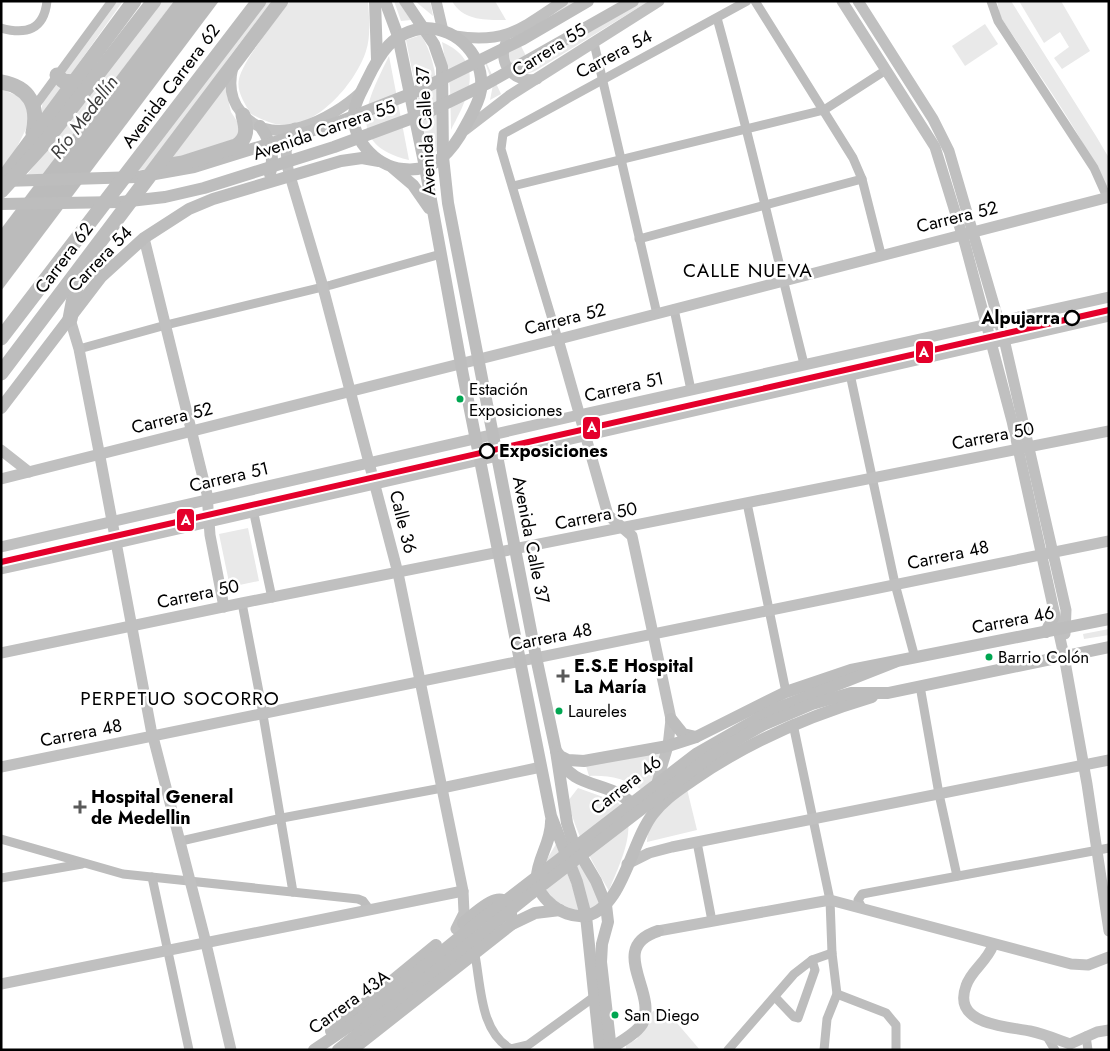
<svg xmlns="http://www.w3.org/2000/svg" width="1110" height="1051" viewBox="0 0 1110 1051" font-family="Jost,sans-serif">
<style>
.green{fill:#e9e9e9}
.water{fill:#bbb}
.lines{fill:none;stroke-linecap:round;stroke-linejoin:round}
.street{stroke:#bdbdbd;stroke-width:9}
.secondary{stroke:#c0c0c0;stroke-width:11}
.primary{stroke:#bdbdbd;stroke-width:12}
.highway{stroke:#bdbdbd;stroke-width:15}
.metro-1-casing{stroke:#fff;stroke-width:10}
.metro-1{stroke:#e4002b;stroke-width:6}
.stop-dot{fill:#fff;stroke:#000;stroke-width:2.5}
.bus-dot{fill:#00a651;stroke:#fff;stroke-width:2}
.poi-dot{fill:#595959;stroke:#fff;stroke-width:2}
.labels{text-anchor:middle;dominant-baseline:central;stroke-width:5;stroke-linejoin:round;paint-order:stroke}
.bus-label{font-size:17px;fill:#000;stroke:#fff;text-anchor:start}
.street-label{font-size:18px;fill:#000;stroke:#fff}
.stop-label{font-size:18px;font-weight:bold;fill:#000;stroke:#fff;text-anchor:end}
.poi-label{font-size:18px;font-weight:bold;fill:#000;stroke:#fff;text-anchor:start}
.water-label{font-size:19px;font-style:italic;fill:#3f3f3f;stroke:#fff}
.neighbourhood-label{font-size:19px;letter-spacing:1px;fill:#000;stroke:#fff}
.line-badge{stroke:#fff;stroke-width:2}
.badge-label{font-size:14px;text-anchor:middle;font-weight:bold;fill:#fff}
</style>
<rect width="100%" height="100%" fill="#fff"/>
<!-- green -->
<g class="green">
<polygon points="117,1 123,1 69,77 63,72"/>
<polygon points="158,1 174,1 44,174 27,175"/>
<polygon points="266,1 272,1 230,56 151,169 138,170"/>
<path d="M290 1H368C369 17 371 36 366 51 356 82 319 126 284 125 273 125 261 119 251 114 245 104 236 91 239 79 244 58 277 20 290 1Z"/>
<polygon points="394,1 398,1 411,20 401,21"/>
<polygon points="415,1 430,1 433,16"/>
<path d="M452 1H495L506 20C486 20 463 21 452 1Z"/>
<path d="M571 1H577L517 38 531 66 640 1H649L535 71 527 74 516 72C511 64 505 56 509 47 515 31 556 11 571 1Z"/>
<path d="M997 1H1011L1096 136 1109 158V186L1106 187C1078 127 1037 72 1000 16Z"/>
<polygon points="1019,1 1061,1 1090,51 1062,69 1054,58 1069,47 1060,32 1044,43"/>
<polygon points="985,24 998,44 965,66 952,46"/>
<path d="M421 35C442 68 437 113 438 150L429 156 406 40Z"/>
<path d="M442 42C487 62 468 98 451 130L450 87Z"/>
<polygon points="481,51 501,94 490,100 493,85"/>
<path d="M389 56 409 160C343 144 368 99 389 56Z"/>
<polygon points="57,82 63,86 40,117 43,101"/>
<polygon points="225,86 231,112 240,126 237,138 188,156 172,158"/>
<polygon points="1,89 23,98 32,117 14,153 1,168"/>
<polygon points="248,528 259,581 230,587 219,534"/>
<polygon points="1109,629 1109,635 1084,639 1083,634"/>
<path d="M661 752 655 777 642 790C626 779 609 775 589 776L586 766Z"/>
<path d="M578 788 617 802C643 821 618 867 609 891 592 861 576 835 568 801Z"/>
<path d="M687 789 697 830 647 842C648 817 670 804 687 789Z"/>
<polygon points="556,844 583,914 562,908 547,891 546,861"/>
<polygon points="573,856 586,874 602,905 590,909"/>
<polygon points="653,1011 671,1016 700,1050 626,1050 626,1045 637,1039"/>
</g>
<!-- water -->
<polygon class="water" points="174,1 219,1 1,291 1,229"/>
<g class="lines">
<!-- street -->
<g class="street">
<polyline points="755,1 853,158 862,179 881,254"/>
<polyline points="991,1 998,21 1094,168 1107,197"/>
<path d="M717 18C749 133 775 249 804 364"/>
<path d="M1 28C26 35 44 30 47 1"/>
<polyline points="594,43 657,314"/>
<polyline points="35,106 112,1"/>
<polyline points="513,186 824,110 886,70"/>
<polyline points="639,239 862,179"/>
<polyline points="674,309 691,390"/>
<polyline points="558,339 501,149 503,134 747,1"/>
<polyline points="79,349 166,325 331,285 441,254"/>
<polyline points="850,374 895,584 915,658"/>
<polyline points="747,503 786,692"/>
<polyline points="254,514 272,598"/>
<polyline points="242,603 260,697 293,892"/>
<polyline points="920,686 939,794 957,876"/>
<polyline points="793,724 830,900 832,953 837,994 827,1019 824,1050"/>
<polyline points="1,839 123,874 358,899 363,901 369,909"/>
<polyline points="181,841 282,818 442,788"/>
<polyline points="697,842 712,921"/>
<polyline points="152,877 189,1050"/>
<polyline points="1,878 82,864"/>
<polyline points="862,908 858,900 862,894 1109,848"/>
<path d="M475 955C481 986 480 1032 511 1049L528 1045 594 997"/>
<polyline points="837,994 886,1013 896,1025 896,1050"/>
<polyline points="775,997 794,1017 798,1018 815,970 812,960"/>
<polyline points="1046,1035 1055,1050"/>
<polyline points="1086,1036 1088,1050"/>
<polyline points="728,1050 794,974 812,960 832,953"/>
</g>
<!-- secondary -->
<g class="secondary">
<polyline points="436,1 443,31"/>
<polyline points="842,1 935,147 965,244 1012,421 1064,656 1087,784 1109,931"/>
<polyline points="858,1 933,119 949,151 1004,339 1066,610 1065,634"/>
<path d="M455 36C507 44 522 28 563 1"/>
<path d="M506 42C497 64 514 84 537 79"/>
<path d="M233 67C229 83 230 99 241 112 272 152 333 118 361 92"/>
<polyline points="295,128 286,151 288,169 321,280 398,573 463,891 464,913 456,929"/>
<polyline points="465,130 509,96 659,1"/>
<polyline points="144,238 207,494 210,535 224,607"/>
<polyline points="70,319 79,349 101,462 151,729 204,935 231,1050"/>
<polyline points="558,339 608,515 632,536 652,629 671,719 668,746 656,786"/>
<polyline points="1,450 29,472"/>
<polyline points="1,479 567,337 1109,197"/>
<polyline points="1,547 579,415 1109,297"/>
<path d="M1 569C371 488 739 398 1109 316"/>
<polyline points="1,653 242,603 1109,431"/>
<polyline points="1,767 1109,541"/>
<polyline points="442,788 541,767"/>
<polyline points="627,864 649,853 672,847 1109,760"/>
<polyline points="658,931 830,900 1071,964 1088,965 1109,957"/>
<path d="M993 945C987 962 971 970 966 986 952 1025 1006 1026 1030 1031 1044 1034 1056 1039 1070 1044L1097 1032 1109 1030"/>
<polyline points="1,984 463,891"/>
</g>
<!-- primary -->
<g class="primary">
<polyline points="375,1 377,59"/>
<polyline points="385,1 398,36 425,167 463,375 551,816 577,882 586,916 600,1050"/>
<polyline points="405,1 434,44 442,67 443,157 448,203 536,657 556,751 567,823 573,842 596,881 606,905 608,922 602,944 601,962 611,1050"/>
<path d="M425 28C459 29 484 56 481 90 479 103 472 114 466 125 453 150 435 173 403 169 375 166 348 137 355 108 357 98 363 89 367 80 380 53 392 32 425 28Z"/>
<path d="M260 126C271 141 275 156 270 174"/>
<polyline points="393,168 413,185 429,208"/>
<polyline points="4,181 138,177 194,167 336,123 420,90 523,39 588,1"/>
<polyline points="1,204 121,202 165,197 204,188 334,147 426,113 488,83 633,1"/>
<polyline points="1,408 101,277 144,238 189,209 213,199 341,161 362,158 379,161"/>
<polyline points="1046,632 1054,616"/>
<polyline points="671,719 683,734 696,737"/>
<polyline points="556,751 560,756 568,760 584,761 668,746 696,737 786,692 851,670 1109,619"/>
<path d="M559 757C572 792 618 779 636 810"/>
<path d="M551 821C552 852 518 877 552 905 560 912 573 917 584 916 622 912 631 841 653 814 664 799 679 790 693 780 748 742 808 716 872 697"/>
<path d="M463 923C480 908 511 878 512 924"/>
<polyline points="331,1031 436,945"/>
<polyline points="314,1050 357,1021 483,918 696,754 773,710 895,662"/>
<polyline points="338,1050 527,897 716,752 763,725 812,704 851,693 888,693 1109,647"/>
<polyline points="352,1050 512,924 535,913 560,910"/>
<path d="M608 1050C618 1043 635 1035 642 1024 659 993 606 948 658 931"/>
</g>
<!-- highway -->
<g class="highway">
<polyline points="57,75 63,81 73,82"/>
<path d="M1 82C30 87 39 106 33 133"/>
<path d="M158 167 183 163 236 146C248 138 247 129 243 115"/>
<polyline points="7,173 134,1"/>
<polyline points="1,191 42,146 154,1"/>
<polyline points="70,319 79,271"/>
<polyline points="1,338 259,1"/>
<polyline points="1,373 281,1"/>
</g>
<defs>
<polyline id="metro-1" points="1,562 1109,310"/>
</defs>
<!-- metro-1 casing -->
<use href="#metro-1" class="metro-1-casing"/>
<!-- metro-1 -->
<use href="#metro-1" class="metro-1"/>
</g>
<!-- markers -->
<g class="stop-dot">
<circle cx="1072" cy="318" r="7"/>
<circle cx="487" cy="451" r="7"/>
</g>
<g class="bus-dot">
<circle cx="460" cy="399" r="4.5"/>
<circle cx="989" cy="657" r="4.5"/>
<circle cx="559" cy="711" r="4.5"/>
<circle cx="615" cy="1015" r="4.5"/>
</g>
<g class="poi-dot">
<path d="M560.5 668.5h5v5h5v5h-5v5h-5v-5h-5v-5h5z"/>
<path d="M77.5 799.5h5v5h5v5h-5v5h-5v-5h-5v-5h5z"/>
</g>
<g class="labels">
<!-- bus labels -->
<g class="bus-label">
<text x="469" y="389">Estación<tspan x="469" dy="21">Exposiciones</tspan></text>
<text x="998" y="657">Barrio Colón</text>
<text x="568" y="711">Laureles</text>
<text x="624" y="1015">San Diego</text>
</g>
<!-- street labels -->
<g class="street-label">
<text transform="translate(549 50) rotate(-32)">Carrera 55</text>
<text transform="translate(614 54) rotate(-28)">Carrera 54</text>
<text transform="translate(171 86) rotate(-53)">Avenida Carrera 62</text>
<text transform="translate(324 130) rotate(-19)">Avenida Carrera 55</text>
<text transform="translate(426 131) rotate(-93)">Avenida Calle 37</text>
<text transform="translate(957 217) rotate(-14)">Carrera 52</text>
<text transform="translate(64 258) rotate(-53)">Carrera 62</text>
<text transform="translate(100 259) rotate(-46)">Carrera 54</text>
<text transform="translate(565 319) rotate(-14)">Carrera 52</text>
<text transform="translate(624 387) rotate(-13)">Carrera 51</text>
<text transform="translate(172 418) rotate(-14)">Carrera 52</text>
<text transform="translate(993 436) rotate(-11)">Carrera 50</text>
<text transform="translate(229 477) rotate(-13)">Carrera 51</text>
<text transform="translate(596 516) rotate(-11)">Carrera 50</text>
<text transform="translate(403 522) rotate(76)">Calle 36</text>
<text transform="translate(531 540) rotate(79)">Avenida Calle 37</text>
<text transform="translate(948 555) rotate(-12)">Carrera 48</text>
<text transform="translate(198 594) rotate(-12)">Carrera 50</text>
<text transform="translate(1013 620) rotate(-11)">Carrera 46</text>
<text transform="translate(551 637) rotate(-11)">Carrera 48</text>
<text transform="translate(81 733) rotate(-11)">Carrera 48</text>
<text transform="translate(626 785) rotate(-38)">Carrera 46</text>
<text transform="translate(349 1002) rotate(-36)">Carrera 43A</text>
</g>
<!-- stop labels -->
<g class="stop-label">
<text x="1060" y="318">Alpujarra</text>
<text x="499" y="451" text-anchor="start">Exposiciones</text>
</g>
<!-- poi labels -->
<g class="poi-label">
<text x="574" y="666">E.S.E Hospital<tspan x="574" dy="21">La María</tspan></text>
<text x="91" y="797">Hospital General<tspan x="91" dy="21">de Medellin</tspan></text>
</g>
<!-- water labels -->
<g class="water-label">
<text transform="translate(84 117) rotate(-53)">Río Medellín</text>
</g>
<!-- neighbourhood labels -->
<g class="neighbourhood-label">
<text x="748" y="270">CALLE NUEVA</text>
<text x="180" y="698">PERPETUO SOCORRO</text>
</g>
</g>
<g class="line-badge">
<rect x="915" y="340" width="19" height="24" rx="5" fill="#e4002b"/>
<rect x="582" y="416" width="19" height="24" rx="5" fill="#e4002b"/>
<rect x="176" y="508" width="19" height="24" rx="5" fill="#e4002b"/>
</g>
<g class="badge-label">
<text x="924" y="357">A</text>
<text x="592" y="432">A</text>
<text x="186" y="525">A</text>
</g>
<!-- border -->
<rect width="1110" height="1051" fill="none" stroke="#000000" stroke-width="5"/>
</svg>
